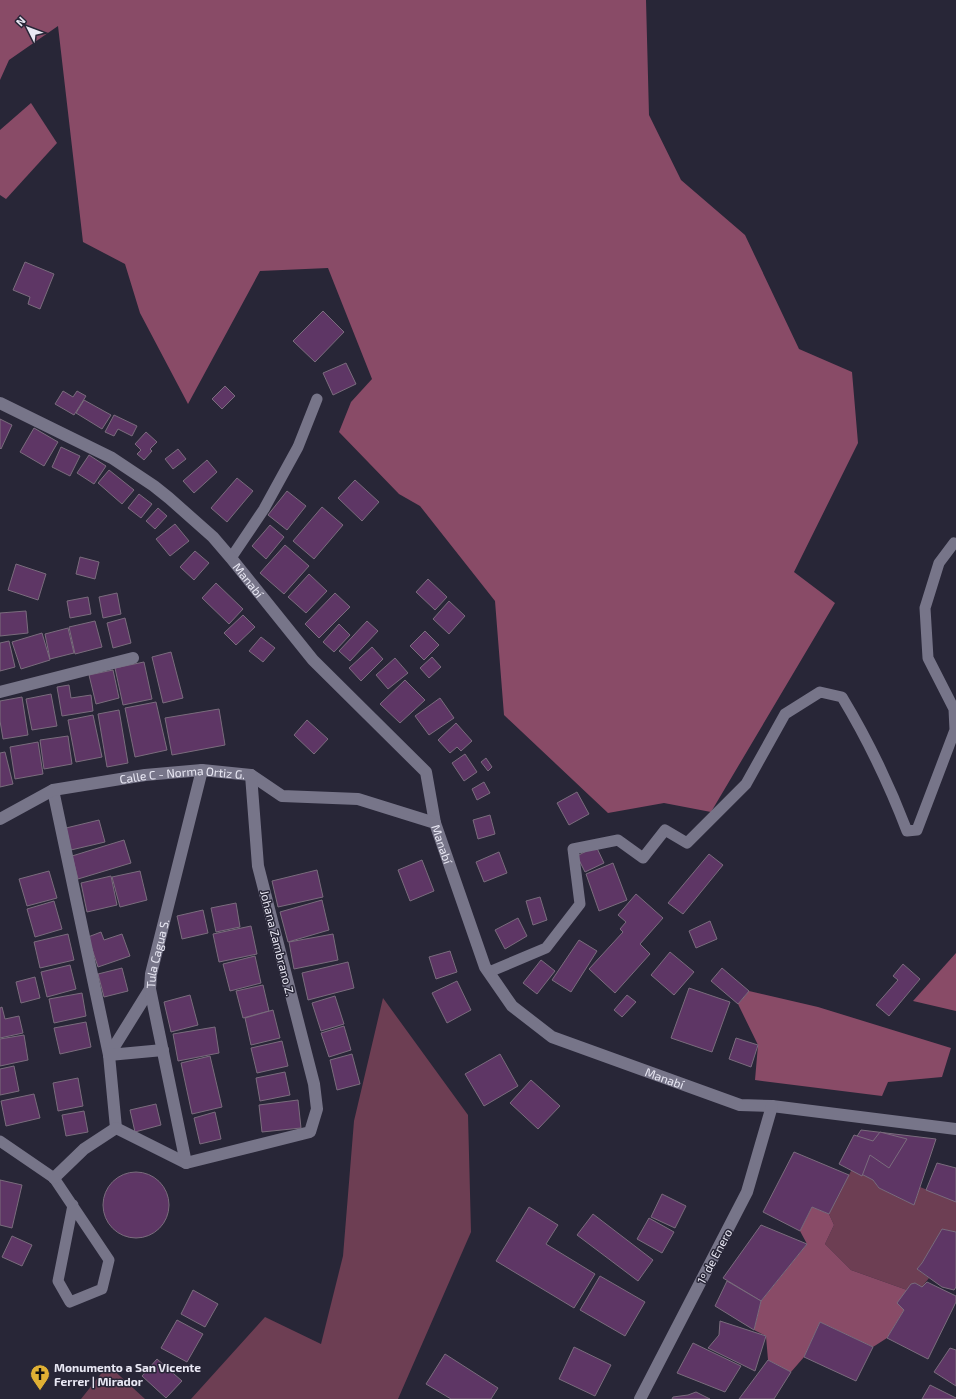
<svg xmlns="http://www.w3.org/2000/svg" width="956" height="1399" viewBox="0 0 956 1399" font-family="'Exo 2',sans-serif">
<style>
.green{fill:#6d3e53}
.forest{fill:#894b67}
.building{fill:#5e3665;stroke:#7a6c7d}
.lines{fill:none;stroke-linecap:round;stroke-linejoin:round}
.lane{stroke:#777589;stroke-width:11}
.street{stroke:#777589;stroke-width:12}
.labels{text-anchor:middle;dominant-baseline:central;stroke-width:3;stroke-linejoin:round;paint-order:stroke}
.street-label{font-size:12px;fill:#e9e8f4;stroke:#282637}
.poi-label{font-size:12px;font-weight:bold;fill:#e9e8f4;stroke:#282637;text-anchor:start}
</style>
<rect width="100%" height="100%" fill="#282637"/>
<!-- green -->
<g class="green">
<polygon points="383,998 468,1115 471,1232 398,1399 191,1399 265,1317 321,1344 343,1256 354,1121"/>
<polygon points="852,1169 873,1180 879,1188 914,1205 920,1187 956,1201 956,1232 942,1229 922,1263 917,1269 929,1278 922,1287 915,1283 911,1284 907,1290 851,1270 825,1244 834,1225 829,1214"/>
<polygon points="108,1365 145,1399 81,1399"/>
</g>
<!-- forest -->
<g class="forest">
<polygon points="0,0 646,0 649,115 681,180 745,235 799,349 852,372 858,443 794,572 835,603 711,812 664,803 608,813 504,715 495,601 420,506 399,494 339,432 351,402 372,379 328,268 260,271 188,404 140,313 125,264 83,242 58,26 9,60 0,80"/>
<polygon points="31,103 57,143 6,199 0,195 0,130"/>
<polygon points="956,953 956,1011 913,1001"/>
<polygon points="749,991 818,1007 951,1048 942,1077 888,1082 882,1096 755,1080 758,1045 738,1004"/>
<polygon points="812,1207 829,1214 834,1225 825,1244 851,1270 907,1290 904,1310 887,1338 873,1347 820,1322 804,1357 791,1372 768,1360 766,1336 754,1330 761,1301 807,1244 800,1231"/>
</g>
<!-- building -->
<g class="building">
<polygon points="25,262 54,274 40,309 28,304 30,297 13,290"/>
<polygon points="323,311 344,332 315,362 293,341"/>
<polygon points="346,363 356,384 333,395 323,373"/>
<polygon points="225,386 235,396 222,409 212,399"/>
<polygon points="63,391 73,397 77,391 86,396 74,415 55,404"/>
<polygon points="84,400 111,415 102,429 76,413"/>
<polygon points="114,415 137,426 132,436 118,429 114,436 105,432"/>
<polygon points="0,419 12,425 1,449 0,448"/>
<polygon points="34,428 58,442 44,466 20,452"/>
<polygon points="146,432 157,442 150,449 152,451 144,460 137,454 141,450 135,444"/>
<polygon points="61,447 80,456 70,476 52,467"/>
<polygon points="178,449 186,459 173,469 165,459"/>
<polygon points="89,455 106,466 94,484 77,473"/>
<polygon points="207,460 217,472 194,493 183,481"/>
<polygon points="109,470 134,490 122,504 98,483"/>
<polygon points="237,478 253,491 227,522 211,508"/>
<polygon points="355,480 379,502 362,521 338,498"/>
<polygon points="287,491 306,506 287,530 268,515"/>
<polygon points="139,494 152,504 141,518 128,508"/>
<polygon points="322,507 343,525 314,559 293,541"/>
<polygon points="158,508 167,516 155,529 146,521"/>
<polygon points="175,524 189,541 170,556 156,539"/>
<polygon points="270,525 284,537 266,559 252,546"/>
<polygon points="285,545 309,566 284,594 260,573"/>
<polygon points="195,551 209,563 194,580 180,567"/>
<polygon points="80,557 99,562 95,579 76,574"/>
<polygon points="16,564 46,574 38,600 8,590"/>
<polygon points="309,574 327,591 306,613 288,597"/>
<polygon points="428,579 447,597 435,610 416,592"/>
<polygon points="216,583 243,609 229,624 202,598"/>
<polygon points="117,593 121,614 103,618 99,597"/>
<polygon points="335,593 350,607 319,638 305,624"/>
<polygon points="88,597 91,614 70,618 67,601"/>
<polygon points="449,601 465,616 449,634 433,619"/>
<polygon points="26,611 28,633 0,636 0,613"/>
<polygon points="243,615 255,627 236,645 224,633"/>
<polygon points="125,618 131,643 113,648 107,623"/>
<polygon points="95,621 102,647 75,654 69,627"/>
<polygon points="367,621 378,631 350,661 339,651"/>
<polygon points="339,624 350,635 334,652 323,642"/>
<polygon points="68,628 74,653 50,659 45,634"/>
<polygon points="425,631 439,645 424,660 410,646"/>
<polygon points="42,633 50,660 21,669 12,642"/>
<polygon points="261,637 275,648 263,662 249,651"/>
<polygon points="9,641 15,667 0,671 0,643"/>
<polygon points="372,647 383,659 361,681 349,668"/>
<polygon points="171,652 183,698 163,703 152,657"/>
<polygon points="432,657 441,667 429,678 420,668"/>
<polygon points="395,658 408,673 388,689 376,675"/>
<polygon points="144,662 152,699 123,705 115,668"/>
<polygon points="113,670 119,698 96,704 89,675"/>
<polygon points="405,680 425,700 400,723 380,704"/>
<polygon points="69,685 71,698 91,695 93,711 62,716 57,687"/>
<polygon points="51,694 57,726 32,730 26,699"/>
<polygon points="22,697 28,735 3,739 0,721 0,701"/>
<polygon points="440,698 454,718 429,735 415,716"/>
<polygon points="156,702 167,750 135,757 125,708"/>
<polygon points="219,709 225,745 172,755 165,718"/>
<polygon points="119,710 128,763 107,767 98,714"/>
<polygon points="93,715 102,757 76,762 68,720"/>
<polygon points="307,720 328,739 314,754 294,735"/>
<polygon points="456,723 472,741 461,751 457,747 450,753 438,740"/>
<polygon points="68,736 72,764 44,769 40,740"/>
<polygon points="38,742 43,774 15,779 10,747"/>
<polygon points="5,752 13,784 0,787 0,753"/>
<polygon points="465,754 477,772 464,781 452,763"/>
<polygon points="486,758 492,767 488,771 481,762"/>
<polygon points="484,782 490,793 477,800 472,789"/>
<polygon points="577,792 589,814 569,825 557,803"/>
<polygon points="490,815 495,834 478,839 473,820"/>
<polygon points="99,820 105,842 71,850 66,828"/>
<polygon points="124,840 131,863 78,879 72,856"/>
<polygon points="596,846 604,863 585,872 577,856"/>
<polygon points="499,852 507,873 484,882 476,862"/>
<polygon points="709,854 723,865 683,914 668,903"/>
<polygon points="422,860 434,891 410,901 398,870"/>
<polygon points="613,863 627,900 599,911 586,874"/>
<polygon points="317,870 323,897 278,907 272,881"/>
<polygon points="49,871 57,898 27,906 19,879"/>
<polygon points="140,871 147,900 120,907 112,877"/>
<polygon points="111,876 117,905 87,912 81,883"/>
<polygon points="636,894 663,918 640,944 650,954 615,993 589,969 623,932 620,929 626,922 618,915"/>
<polygon points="540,897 547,920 533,925 526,901"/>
<polygon points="322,900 329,930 288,942 280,912"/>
<polygon points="54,901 62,929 35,937 27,909"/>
<polygon points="236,903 240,927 216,932 211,908"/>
<polygon points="203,910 208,933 182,939 177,916"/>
<polygon points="518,918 527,936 505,949 495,930"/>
<polygon points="710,921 717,939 696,948 689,931"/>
<polygon points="251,926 257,954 219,962 213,934"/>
<polygon points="101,932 104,940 122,934 130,956 98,967 88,937"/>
<polygon points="68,934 74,960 40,968 34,942"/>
<polygon points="333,934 338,960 294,969 289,942"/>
<polygon points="579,940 597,951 571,992 552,980"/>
<polygon points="450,951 457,972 436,979 429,957"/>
<polygon points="670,952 694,972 674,995 651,975"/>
<polygon points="255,956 261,983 230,991 223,964"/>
<polygon points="541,960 555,971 537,994 523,983"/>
<polygon points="348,962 354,988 308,1000 302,973"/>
<polygon points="903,964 920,979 889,1016 876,1005 898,980 893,976"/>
<polygon points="70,965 76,989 47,997 41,972"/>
<polygon points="122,968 128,991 104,997 98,974"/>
<polygon points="722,968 749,991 738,1004 711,981"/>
<polygon points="35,977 40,998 21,1003 16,982"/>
<polygon points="457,981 471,1010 447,1023 432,993"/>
<polygon points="263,985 269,1011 243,1018 236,991"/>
<polygon points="689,988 730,1002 712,1052 671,1038"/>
<polygon points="82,993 86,1016 54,1023 49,999"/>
<polygon points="190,995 198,1025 171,1032 164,1002"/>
<polygon points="627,995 636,1002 622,1017 614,1010"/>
<polygon points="335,996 344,1024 321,1031 312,1003"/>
<polygon points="2,1007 5,1019 19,1016 23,1033 0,1038 0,1008"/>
<polygon points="273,1010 280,1038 251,1045 245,1018"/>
<polygon points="86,1022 91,1047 60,1054 54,1028"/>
<polygon points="344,1026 351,1050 329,1057 321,1033"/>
<polygon points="215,1027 219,1053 178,1061 173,1034"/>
<polygon points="24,1035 28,1060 0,1066 0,1039"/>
<polygon points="736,1038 758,1045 751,1067 729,1059"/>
<polygon points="282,1041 288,1066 257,1073 251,1048"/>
<polygon points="352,1054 360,1084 337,1090 330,1060"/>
<polygon points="500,1054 518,1086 484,1106 465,1074"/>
<polygon points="210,1056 222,1107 192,1114 181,1063"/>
<polygon points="14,1066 19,1091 0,1095 0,1069"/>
<polygon points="285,1072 290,1095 260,1101 256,1078"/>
<polygon points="78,1078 83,1106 58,1111 53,1083"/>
<polygon points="531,1080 560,1106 538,1129 510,1103"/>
<polygon points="34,1094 40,1118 6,1126 1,1101"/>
<polygon points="298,1100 301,1128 262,1132 259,1105"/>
<polygon points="156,1104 161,1125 135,1132 130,1110"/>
<polygon points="84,1111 88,1132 66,1136 62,1115"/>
<polygon points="215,1112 221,1139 200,1144 194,1118"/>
<polygon points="861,1130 936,1139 914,1205 879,1188 873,1180 840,1163"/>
<polygon points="880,1132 907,1139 889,1168 870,1155 862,1176 839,1164 854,1135 873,1141"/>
<polygon points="794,1152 849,1175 829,1214 812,1207 800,1231 763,1212"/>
<polygon points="937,1163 956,1168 956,1202 926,1190"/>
<circle cx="136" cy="1205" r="33"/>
<polygon points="0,1180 22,1185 12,1228 0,1225"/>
<polygon points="662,1194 686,1206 675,1228 651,1217"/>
<polygon points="529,1207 558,1225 546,1244 595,1274 574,1308 496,1261"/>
<polygon points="593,1214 653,1260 638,1281 577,1235"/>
<polygon points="649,1218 674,1232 662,1253 637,1239"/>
<polygon points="761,1225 807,1244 761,1301 723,1278"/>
<polygon points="942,1229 956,1232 956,1287 954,1290 942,1287 917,1269 922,1263"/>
<polygon points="12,1236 32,1245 22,1266 2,1257"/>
<polygon points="600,1276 645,1302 625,1336 580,1310"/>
<polygon points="727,1281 761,1301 754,1330 715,1306"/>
<polygon points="927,1282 956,1296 956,1302 928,1359 887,1338 904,1310 897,1303 911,1284 915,1283 922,1287"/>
<polygon points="193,1290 218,1304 205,1327 181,1314"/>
<polygon points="177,1320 203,1334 187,1362 161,1348"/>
<polygon points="720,1321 766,1336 755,1371 708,1348 719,1335"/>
<polygon points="820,1322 873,1347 856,1381 804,1357"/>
<polygon points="693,1343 741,1366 725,1392 677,1373"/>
<polygon points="574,1347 611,1365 595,1396 559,1379"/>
<polygon points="950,1348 956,1350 956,1386 934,1372"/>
<polygon points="445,1354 498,1388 491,1399 451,1399 426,1384"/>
<polygon points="157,1359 182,1381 166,1398 142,1376"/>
<polygon points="768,1360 791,1372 774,1399 739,1399"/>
<polygon points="930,1385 956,1398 956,1399 922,1399"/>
<polygon points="696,1392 710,1399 672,1399 673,1397 688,1395"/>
</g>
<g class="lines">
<!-- lane -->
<g class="lane">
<polyline points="231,558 264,509 298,447 317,399"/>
<path d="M489 972 546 948 580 904 573 849 618 840 643 858 665 830 687 843 746 784 785 714 820 692 842 697C868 740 889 784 907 831L917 830 955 730 954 709 928 658 925 608 939 563 954 543 956 544"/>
<polyline points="0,1141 54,1178 109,1260 102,1289 70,1302 58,1281 73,1205"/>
</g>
<!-- street -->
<g class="street">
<path id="s1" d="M0 403 112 458 154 486 169 498 213 537 231 558 313 660 426 772 435 823 485 967 512 1006 552 1037 740 1105 772 1106 956 1129"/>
<polyline points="0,692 133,658"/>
<polyline points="53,790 109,1055 116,1128"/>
<path id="s2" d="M0 819 53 790 145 775 202 770 251 775 282 796 358 799 435 823"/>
<polyline points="109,1055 150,989"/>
<polyline points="109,1055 163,1050"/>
<polyline points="116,1128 186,1163 310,1132 317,1109 314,1084 258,866 251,775"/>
<path id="s3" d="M186 1163 150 989 151 974 202 770"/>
<polyline points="54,1178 84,1149 116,1128"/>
<polyline points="640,1399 747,1192 772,1106"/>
</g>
</g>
<!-- icons -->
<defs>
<symbol id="church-pin" viewBox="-11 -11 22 30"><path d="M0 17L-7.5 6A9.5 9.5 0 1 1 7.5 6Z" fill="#e0b034" stroke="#282637"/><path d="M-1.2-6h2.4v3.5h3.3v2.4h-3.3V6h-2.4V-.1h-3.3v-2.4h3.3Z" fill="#111"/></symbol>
</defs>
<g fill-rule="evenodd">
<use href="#church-pin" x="29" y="1363" width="22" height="30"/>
</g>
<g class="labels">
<!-- street labels -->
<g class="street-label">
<text stroke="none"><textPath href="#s1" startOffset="309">Manabí</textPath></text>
<text stroke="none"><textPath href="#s2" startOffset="191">Calle C - Norma Ortiz G.</textPath></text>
<text stroke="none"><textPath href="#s1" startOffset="645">Manabí</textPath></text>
<text transform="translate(278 943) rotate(76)">Johana Zambrano Z.</text>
<text stroke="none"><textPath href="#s3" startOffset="214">Tula Cagua S.</textPath></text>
<text stroke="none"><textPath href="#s1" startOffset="993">Manabí</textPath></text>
<text transform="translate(714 1256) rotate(-62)">1º de Enero</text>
</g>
<!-- poi labels -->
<g class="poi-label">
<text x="54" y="1367">Monumento a San Vicente<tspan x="54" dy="14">Ferrer | Mirador</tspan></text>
</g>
</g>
<!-- north arrow -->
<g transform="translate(28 28) rotate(312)" stroke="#282637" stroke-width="3" paint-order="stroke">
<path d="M0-3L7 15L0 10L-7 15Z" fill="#e9e8f4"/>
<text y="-6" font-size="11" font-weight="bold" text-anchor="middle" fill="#e9e8f4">N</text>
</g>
</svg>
